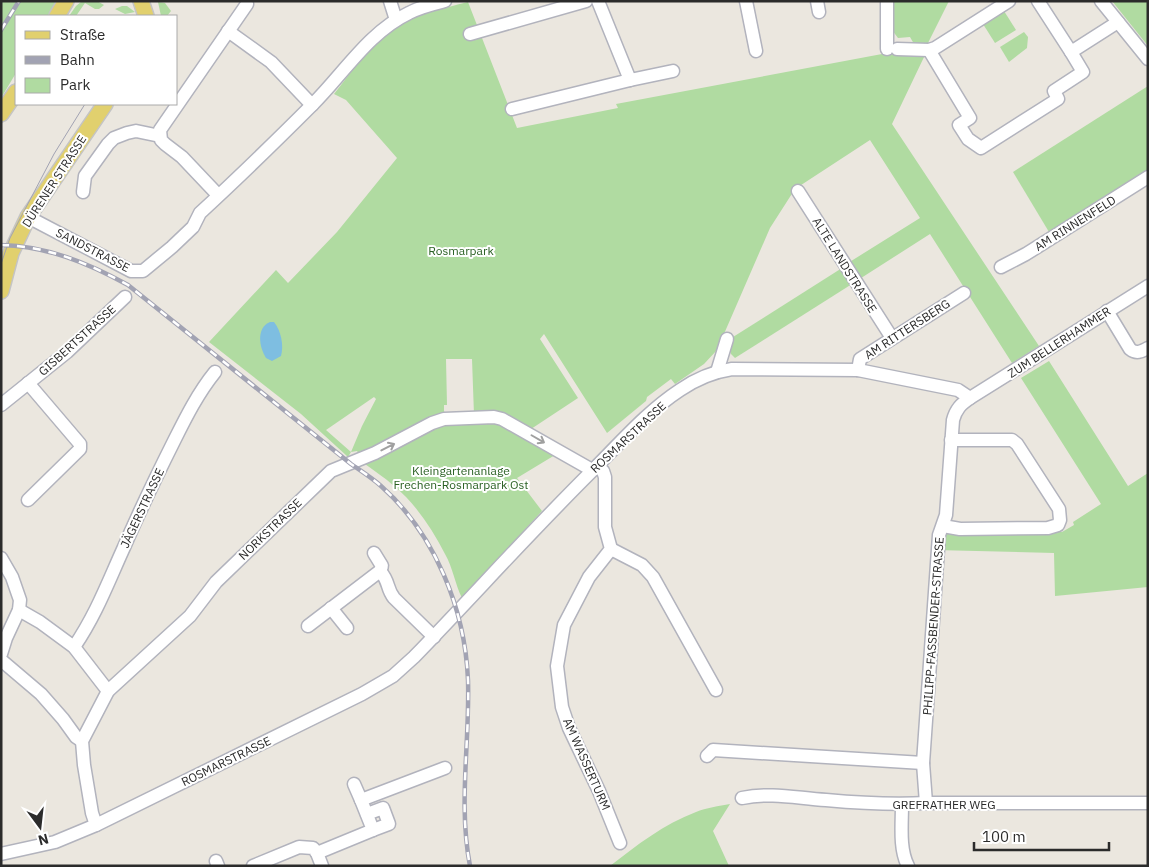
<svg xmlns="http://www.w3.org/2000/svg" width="1149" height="867" viewBox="0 0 1149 867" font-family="'IBM Plex Sans',sans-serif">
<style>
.green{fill:#b0dba1;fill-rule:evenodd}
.water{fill:#7ebee1}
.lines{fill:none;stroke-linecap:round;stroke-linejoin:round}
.minor-casing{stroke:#b2b3bd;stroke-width:15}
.major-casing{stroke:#c4c4c4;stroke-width:18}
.minor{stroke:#fff;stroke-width:12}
.major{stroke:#e1d06e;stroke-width:15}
.tram{stroke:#a2a3b3;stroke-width:1}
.rail-casing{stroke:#a2a3b3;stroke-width:4.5}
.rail{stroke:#fff;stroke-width:2.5;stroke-dasharray:8;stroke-linecap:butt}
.oneway{stroke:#a0a0a0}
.labels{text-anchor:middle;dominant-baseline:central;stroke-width:4;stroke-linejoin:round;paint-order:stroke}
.street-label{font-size:12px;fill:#2b2b2b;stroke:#fff}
.park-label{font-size:12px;fill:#2a6023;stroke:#fff}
</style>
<rect width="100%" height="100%" fill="#ebe7df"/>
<!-- green -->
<g class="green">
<polygon points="1,1 56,1 48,16 16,16 16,73 1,98"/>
<polygon points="82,1 97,1 104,5 99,9 95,9 85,3 76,16 69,16 76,6"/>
<polygon points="893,1 949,1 927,45 914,44 910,37 898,38 892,30"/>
<polygon points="1112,1 1148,1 1148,46"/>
<polygon points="158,2 165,3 171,11 167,16 161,16"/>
<path d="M468 2 517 128 618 108 616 104 882 54 925 55 892 124 1039 346 1012 363 930 234 858 280 848 263 920 218 870 140 795 189 770 228 717 350 704 364 675 384 671 379 647 397 646 401 607 433 544 334 540 339 578 398 528 431 474 415 472 359H446L447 405H444V411L446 416 361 457 357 451 351 452 348 457 301 414 209 342 276 270 288 283 337 232 397 158 346 100 334 94C351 73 366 48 388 32 411 15 441 9 468 2ZM374 397 376 399 362 426 351 452 326 430Z"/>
<polygon points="122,6 127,6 135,12 125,14 115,9"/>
<polygon points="1004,11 1016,30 995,43 983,24"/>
<polygon points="1024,32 1028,37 1027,48 1009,62 1000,47"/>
<polygon points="1148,86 1148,169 1049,232 1013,172"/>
<polygon points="842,268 852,284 735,358 731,354 729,346 733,337"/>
<polygon points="1049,361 1128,486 1148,473 1148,587 1055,596 1054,553 935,550 936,533 1062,532 1074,525 1073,522 1101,504 1021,378"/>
<path d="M497 420 555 455 517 478 542 511 462 598C455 584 453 568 445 554 432 529 416 504 394 486 384 477 373 470 362 462L432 426Z"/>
<path d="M730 804 713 831 729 866H610C637 845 664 824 696 812 706 808 719 806 730 804Z"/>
</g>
<!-- water -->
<path class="water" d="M270 322H274C281 331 284 345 281 356L272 361 266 358C259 347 256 328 270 322Z"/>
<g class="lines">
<defs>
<g id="minor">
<polyline points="390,1 396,20"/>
<polyline points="746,1 756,51"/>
<polyline points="817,1 819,12"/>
<polyline points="887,1 887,49"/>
<polyline points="1038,1 1071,52 1118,22"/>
<polyline points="1101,1 1148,59"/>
<polyline points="228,31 271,62 312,105"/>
<polyline points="470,34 586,1"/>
<polyline points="897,49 929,50 935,48 1009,1"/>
<polyline points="929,50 970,118 959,125 968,139 981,148 1058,99 1054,91 1083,72 1071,52"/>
<polyline points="630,80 673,71"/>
<polyline points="512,109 630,80 598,1"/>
<polyline points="798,191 892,338"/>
<polyline points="83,192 85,176 108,144 114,138 127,133 136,131 160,136"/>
<polyline points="218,195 182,157 165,144 161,140 160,130 247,4"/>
<path d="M28 217 131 271H143L172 247 193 227 200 213C238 178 276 141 313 104 344 73 369 32 409 13 420 7 433 4 445 1"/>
<polyline points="1001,267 1026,254 1148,177"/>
<path d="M1107 311 1130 349C1136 354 1141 352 1148 348"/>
<polyline points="858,370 860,359 964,293"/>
<polyline points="717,372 727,339"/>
<polyline points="1,405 67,352 125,297"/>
<polyline points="597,466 603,471 605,477 605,527 611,549 589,577 564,625 557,666 562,707 569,728 599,791 620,843"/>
<polyline points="28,500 80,449 80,444 28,383"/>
<polyline points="943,526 960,529 1048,528 1058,525 1060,520 1059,509 1017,444 1012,440 951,440"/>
<polyline points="611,549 642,565 653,577 716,690"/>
<polyline points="1,558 12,577 20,600 19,610 6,638 1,654"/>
<path d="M380 571C390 582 386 588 394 598L434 637"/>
<polyline points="331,608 347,628"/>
<polyline points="19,610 40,622 74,647 108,691"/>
<polyline points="308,626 380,571 382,566 374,553"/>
<path d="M74 647C97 613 108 582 125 545 140 510 157 475 174 441 186 417 198 393 215 372"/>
<polyline points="1,660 41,694 63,719 76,737 82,741"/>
<polyline points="707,756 713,750 923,763"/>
<polyline points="354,784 361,800"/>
<path d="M742 798C773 792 795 798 826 800 859 803 893 805 926 803H1148"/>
<path d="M926 803 923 763 939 535 946 515 953 420C956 409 961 404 970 398L1148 286"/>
<path d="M902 805C902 824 899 849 908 866"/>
<polyline points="367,814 383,808 389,824 373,830"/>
<polyline points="96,825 92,813 84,765 82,741 108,691 190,616 216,582 331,471 375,453 432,423 444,419 494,417 502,419 592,470"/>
<polyline points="317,853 322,866"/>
<path d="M1 854 55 842 96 825 362 694 393 676 414 657C475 594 533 529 596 467 622 441 648 411 680 390 696 379 712 372 732 369L858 370 958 390 970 398"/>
<polyline points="216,861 218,866"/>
<polyline points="253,866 299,847 313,848 317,853 373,830 361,800 445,768"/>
</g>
<g id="major">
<polyline points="141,1 146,16"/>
<polyline points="57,16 66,1"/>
<polyline points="1,114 16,92"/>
<polyline points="1,291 11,253 28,217 105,104"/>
</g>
</defs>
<!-- minor casing -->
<use href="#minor" class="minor-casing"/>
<!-- major casing -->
<use href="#major" class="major-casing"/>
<!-- minor -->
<use href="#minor" class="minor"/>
<!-- major -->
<use href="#major" class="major"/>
<!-- tram -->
<polyline class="tram" points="1,264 10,238 54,154 85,104"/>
<defs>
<g id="rail">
<polyline points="1,30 19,1"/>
<path d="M1 245C47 246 88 263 128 285L351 464C361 471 372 478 381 486 435 534 465 609 468 680 470 742 458 804 470 866"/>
</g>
</defs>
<!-- rail casing -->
<use href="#rail" class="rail-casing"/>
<!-- rail -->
<use href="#rail" class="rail"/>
</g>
<!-- one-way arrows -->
<defs><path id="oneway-shaft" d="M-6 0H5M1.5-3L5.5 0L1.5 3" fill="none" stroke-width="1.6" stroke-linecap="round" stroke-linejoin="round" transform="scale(1.25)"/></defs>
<g class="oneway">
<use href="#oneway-shaft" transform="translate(538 439) rotate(30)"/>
<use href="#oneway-shaft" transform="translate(388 447) rotate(-27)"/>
</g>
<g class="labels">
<!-- street labels -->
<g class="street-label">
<text transform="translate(54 181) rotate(-57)">DÜRENER STRASSE</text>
<text transform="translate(1075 223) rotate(-32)">AM RINNENFELD</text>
<text transform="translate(93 250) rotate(27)">SANDSTRASSE</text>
<text transform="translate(845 265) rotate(58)">ALTE LANDSTRASSE</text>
<text transform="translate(907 329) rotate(-33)">AM RITTERSBERG</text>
<text transform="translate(77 340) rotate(-42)">GISBERTSTRASSE</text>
<text transform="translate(1059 342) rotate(-33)">ZUM BELLERHAMMER</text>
<text transform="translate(628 437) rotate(-43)">ROSMARSTRASSE</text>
<text transform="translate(142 508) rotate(-65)">JÄGERSTRASSE</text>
<text transform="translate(270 529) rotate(-44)">NORKSTRASSE</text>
<text transform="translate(933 626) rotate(-86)">PHILIPP-FASSBENDER-STRASSE</text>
<text transform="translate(226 761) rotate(-26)">ROSMARSTRASSE</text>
<text transform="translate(587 764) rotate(66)">AM WASSERTURM</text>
<text x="944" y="804">GREFRATHER WEG</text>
</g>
<!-- park labels -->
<g class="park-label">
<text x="461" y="250">Rosmarpark</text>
<text x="461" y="470">Kleingartenanlage<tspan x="461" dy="14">Frechen-Rosmarpark Ost</tspan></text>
</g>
</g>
<!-- border -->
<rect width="1149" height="867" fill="none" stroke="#2b2b2b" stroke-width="5"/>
<!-- legend -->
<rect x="15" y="15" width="162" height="90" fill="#ffffff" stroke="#aaaaaa"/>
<rect x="25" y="31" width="25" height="8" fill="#e1d06e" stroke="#aaaaaa"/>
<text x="60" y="40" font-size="15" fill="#2b2b2b">Straße</text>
<rect x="25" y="56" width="25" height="8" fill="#a2a3b3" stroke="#aaaaaa"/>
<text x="60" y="65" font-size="15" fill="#2b2b2b">Bahn</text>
<rect x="25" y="78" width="25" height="15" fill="#b0dba1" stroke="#aaaaaa"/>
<text x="60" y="90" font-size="15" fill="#2b2b2b">Park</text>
<!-- north arrow -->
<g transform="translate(40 827) rotate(165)" stroke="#ffffff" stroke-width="4" paint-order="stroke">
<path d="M0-4L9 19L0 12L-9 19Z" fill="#2b2b2b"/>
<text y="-8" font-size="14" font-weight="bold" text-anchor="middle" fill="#2b2b2b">N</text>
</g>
<!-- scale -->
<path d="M974 842v8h135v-8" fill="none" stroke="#2b2b2b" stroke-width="2.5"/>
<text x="982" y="842" font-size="15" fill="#2b2b2b" stroke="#ffffff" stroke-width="4" paint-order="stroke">100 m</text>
</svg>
